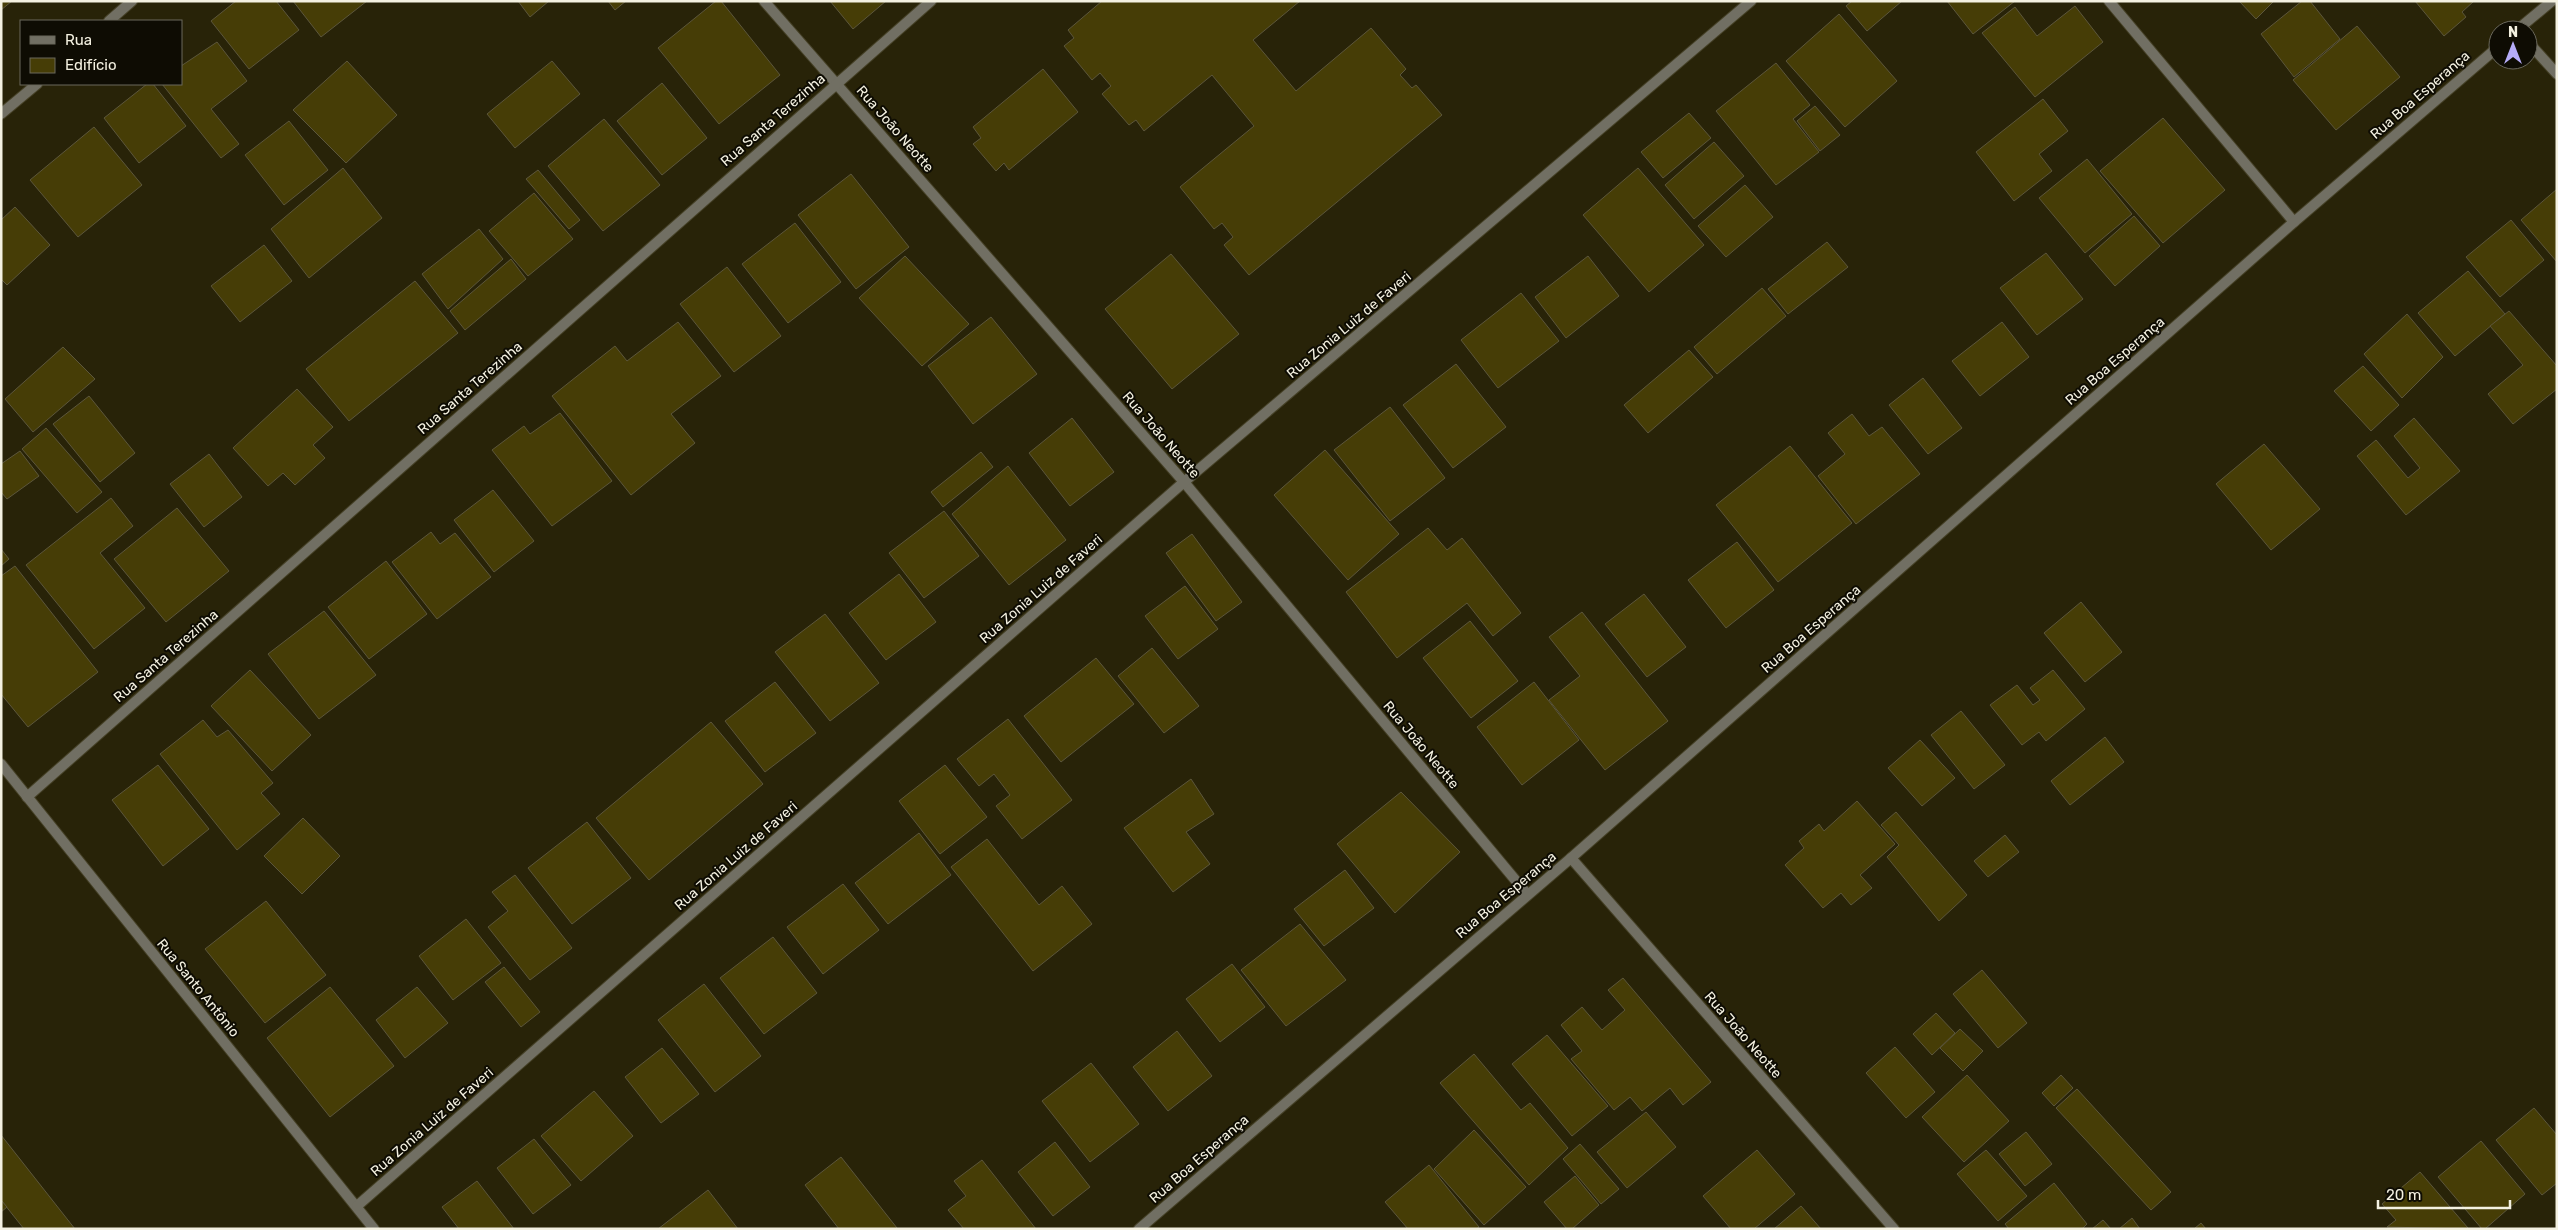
<svg xmlns="http://www.w3.org/2000/svg" width="2558" height="1230" viewBox="0 0 2558 1230" font-family="Rubik,sans-serif">
<style>
.building{fill:#463d06;stroke:#5c563b}
.lines{fill:none;stroke-linecap:round;stroke-linejoin:round}
.street-casing{stroke:#454026;stroke-width:12}
.street{stroke:#716f63;stroke-width:10}
.labels{text-anchor:middle;dominant-baseline:central;stroke-width:4;stroke-linejoin:round;paint-order:stroke}
.street-label{font-size:14px;fill:#f4f1e1;stroke:#0e0c03}
</style>
<rect width="100%" height="100%" fill="#282308"/>
<!-- building -->
<g class="building">
<polygon points="1,1 12,1 1,10"/>
<polygon points="236,1 276,1 299,30 249,69 211,21"/>
<polygon points="293,1 367,1 321,37"/>
<polygon points="518,1 549,1 530,17"/>
<polygon points="608,1 626,1 615,10"/>
<polygon points="716,1 721,1 780,75 719,124 658,48"/>
<polygon points="830,1 886,1 853,29"/>
<polygon points="1102,1 1300,1 1253,40 1296,91 1371,28 1406,69 1400,75 1412,88 1416,85 1442,115 1249,275 1224,245 1233,237 1222,223 1214,229 1180,187 1254,126 1212,75 1144,131 1136,120 1129,125 1102,94 1111,86 1100,73 1092,80 1064,46 1074,38 1068,30"/>
<polygon points="1852,1 1902,1 1867,31 1846,6"/>
<polygon points="1947,1 2015,1 1973,34"/>
<polygon points="2239,1 2274,1 2256,19"/>
<polygon points="2302,1 2310,1 2340,39 2294,77 2261,34"/>
<polygon points="2415,1 2474,1 2462,12 2466,17 2444,36"/>
<polygon points="2075,6 2103,42 2035,97 1982,33 2015,7 2037,36"/>
<polygon points="1839,14 1897,81 1845,127 1786,61"/>
<polygon points="2357,26 2400,77 2336,130 2293,80"/>
<polygon points="217,42 247,81 211,109 239,144 221,158 162,84 181,84 181,66"/>
<polygon points="347,61 397,115 346,163 293,110"/>
<polygon points="552,61 580,94 515,148 487,114"/>
<polygon points="1776,63 1810,105 1793,119 1819,152 1776,185 1716,111"/>
<polygon points="1043,69 1078,112 1009,170 1004,163 996,171 973,144 981,138 973,127"/>
<polygon points="662,83 707,138 662,175 617,121"/>
<polygon points="147,84 153,84 186,126 139,163 104,118"/>
<polygon points="2043,99 2068,131 2039,154 2052,171 2014,201 1976,152"/>
<polygon points="1815,106 1840,135 1820,151 1797,121"/>
<polygon points="1689,113 1711,138 1663,178 1641,152"/>
<polygon points="2163,118 2225,190 2163,243 2100,171"/>
<polygon points="604,119 660,185 603,231 548,166"/>
<polygon points="289,121 328,170 284,205 245,155"/>
<polygon points="94,127 142,185 78,237 30,180"/>
<polygon points="1714,142 1744,176 1694,219 1665,185"/>
<polygon points="2087,159 2132,214 2085,253 2039,198"/>
<polygon points="343,168 382,218 309,278 271,229"/>
<polygon points="1638,168 1704,245 1649,292 1583,215"/>
<polygon points="538,170 580,220 569,229 526,179"/>
<polygon points="851,174 909,247 856,289 798,215"/>
<polygon points="1745,185 1773,217 1726,257 1698,226"/>
<polygon points="2557,189 2557,262 2521,220"/>
<polygon points="534,193 573,239 528,276 489,231"/>
<polygon points="15,207 50,245 7,285 1,279 1,220"/>
<polygon points="2134,216 2160,246 2115,286 2089,256"/>
<polygon points="2511,220 2544,260 2500,297 2466,257"/>
<polygon points="795,223 841,282 788,323 742,264"/>
<polygon points="479,229 503,259 448,309 422,274"/>
<polygon points="1827,242 1848,267 1788,314 1768,289"/>
<polygon points="264,245 292,281 240,322 211,286"/>
<polygon points="2046,253 2083,299 2037,335 2000,288"/>
<polygon points="1171,254 1239,334 1172,389 1105,309"/>
<polygon points="905,256 969,324 922,366 859,298"/>
<polygon points="1588,256 1619,296 1566,338 1535,297"/>
<polygon points="511,259 526,279 465,330 450,311"/>
<polygon points="727,267 781,336 734,372 680,304"/>
<polygon points="2468,271 2505,314 2455,356 2418,313"/>
<polygon points="415,281 458,333 349,421 306,369"/>
<polygon points="1762,288 1786,316 1717,374 1694,347"/>
<polygon points="1521,293 1559,341 1498,388 1461,340"/>
<polygon points="2509,311 2557,366 2557,389 2513,424 2488,394 2523,365 2490,326"/>
<polygon points="2407,314 2443,357 2402,398 2364,354"/>
<polygon points="991,317 1037,374 973,424 928,366"/>
<polygon points="678,322 721,376 671,414 695,443 631,495 552,396 615,346 627,361"/>
<polygon points="2002,322 2029,357 1980,396 1952,361"/>
<polygon points="63,347 95,379 33,432 5,399"/>
<polygon points="1689,350 1713,377 1648,433 1624,405"/>
<polygon points="1456,364 1506,427 1453,468 1403,405"/>
<polygon points="2363,366 2399,405 2371,431 2334,391"/>
<polygon points="1923,378 1962,428 1928,454 1889,405"/>
<polygon points="297,389 333,427 313,445 325,458 295,485 283,473 268,486 233,448"/>
<polygon points="89,396 135,453 100,482 53,424"/>
<polygon points="1390,407 1445,478 1390,521 1334,450"/>
<polygon points="560,413 612,481 552,526 492,450 524,426 530,434"/>
<polygon points="1852,414 1869,436 1882,427 1920,474 1856,524 1818,476 1845,454 1828,433"/>
<polygon points="1072,418 1114,472 1070,506 1029,453"/>
<polygon points="2414,418 2460,471 2406,515 2357,456 2376,440 2408,478 2420,468 2394,436"/>
<polygon points="46,428 102,492 77,513 22,449"/>
<polygon points="2264,444 2320,509 2271,550 2216,484"/>
<polygon points="1790,446 1852,523 1778,582 1716,505"/>
<polygon points="1325,450 1399,534 1348,580 1274,495"/>
<polygon points="20,451 39,476 7,499 1,492 1,464"/>
<polygon points="981,452 993,467 943,507 931,492"/>
<polygon points="209,454 242,497 204,527 170,484"/>
<polygon points="1008,466 1066,540 1009,585 952,514"/>
<polygon points="493,490 534,541 494,572 454,520"/>
<polygon points="111,498 133,526 100,553 145,608 94,649 26,565"/>
<polygon points="177,508 229,571 166,622 114,559"/>
<polygon points="944,511 979,556 924,598 889,553"/>
<polygon points="1428,528 1447,550 1462,538 1521,613 1493,636 1467,603 1397,658 1346,592"/>
<polygon points="431,532 440,544 455,533 491,577 437,619 392,562"/>
<polygon points="1192,534 1242,602 1216,621 1166,553"/>
<polygon points="1737,542 1774,590 1726,628 1688,580"/>
<polygon points="1,549 9,559 1,566"/>
<polygon points="386,561 427,614 369,659 328,607"/>
<polygon points="15,566 98,672 28,727 1,694 1,576"/>
<polygon points="899,574 936,622 886,660 849,613"/>
<polygon points="1185,586 1218,629 1178,659 1145,616"/>
<polygon points="1644,594 1686,647 1647,677 1605,624"/>
<polygon points="2081,602 2122,652 2085,682 2044,633"/>
<polygon points="324,611 376,675 319,719 268,654"/>
<polygon points="1582,612 1668,721 1605,770 1549,700 1580,676 1549,637"/>
<polygon points="825,614 879,683 830,721 775,652"/>
<polygon points="1470,621 1518,681 1471,718 1423,658"/>
<polygon points="1152,648 1199,706 1164,733 1118,676"/>
<polygon points="1096,658 1134,704 1061,762 1024,716"/>
<polygon points="250,670 311,735 272,771 211,706"/>
<polygon points="2053,670 2085,709 2046,741 2039,732 2022,745 1990,705 2017,685 2033,705 2040,700 2030,688"/>
<polygon points="775,682 816,733 765,772 725,721"/>
<polygon points="1534,682 1579,740 1522,785 1477,727"/>
<polygon points="1961,711 2005,765 1974,789 1931,735"/>
<polygon points="1008,719 1072,800 1022,839 996,806 1010,795 994,774 979,786 957,759"/>
<polygon points="203,720 217,737 228,730 273,783 261,793 280,814 237,850 160,754"/>
<polygon points="711,722 763,784 649,880 596,818"/>
<polygon points="2105,737 2124,762 2070,805 2051,781"/>
<polygon points="1920,740 1955,778 1922,806 1888,768"/>
<polygon points="158,765 209,829 163,866 112,800"/>
<polygon points="945,765 987,817 940,854 899,801"/>
<polygon points="1191,779 1214,814 1186,832 1210,864 1173,892 1124,828"/>
<polygon points="1401,792 1460,852 1395,913 1337,844"/>
<polygon points="1857,801 1895,844 1860,875 1872,888 1851,905 1841,893 1823,908 1785,865 1804,848 1799,841 1819,824 1824,831"/>
<polygon points="1896,812 1967,895 1939,921 1887,857 1899,845 1881,825"/>
<polygon points="303,818 340,856 302,894 264,856"/>
<polygon points="587,822 631,878 572,924 528,868"/>
<polygon points="919,833 951,875 888,924 855,883"/>
<polygon points="2005,835 2019,852 1988,877 1974,861"/>
<polygon points="987,839 1039,905 1062,886 1092,924 1033,971 951,867"/>
<polygon points="1345,870 1374,908 1324,946 1294,909"/>
<polygon points="515,875 572,948 530,980 488,927 508,911 492,892"/>
<polygon points="843,884 879,930 823,974 787,927"/>
<polygon points="266,901 326,975 265,1023 205,949"/>
<polygon points="466,919 501,963 453,1000 419,956"/>
<polygon points="1300,924 1346,980 1286,1026 1241,970"/>
<polygon points="773,937 817,993 764,1034 720,978"/>
<polygon points="1232,964 1265,1007 1220,1042 1186,999"/>
<polygon points="504,967 540,1012 521,1027 485,982"/>
<polygon points="1982,970 2027,1023 1998,1048 1953,994"/>
<polygon points="1623,978 1711,1082 1683,1105 1670,1088 1642,1111 1630,1097 1614,1110 1571,1059 1582,1051 1561,1025 1582,1007 1602,1030 1625,1010 1608,990"/>
<polygon points="704,984 761,1056 715,1092 658,1020"/>
<polygon points="330,987 394,1066 330,1117 267,1038"/>
<polygon points="417,987 448,1023 405,1058 376,1020"/>
<polygon points="1936,1013 1955,1033 1932,1055 1913,1034"/>
<polygon points="1960,1029 1983,1051 1963,1071 1940,1048"/>
<polygon points="1177,1031 1212,1076 1168,1111 1133,1067"/>
<polygon points="1547,1035 1608,1106 1572,1136 1512,1064"/>
<polygon points="1895,1047 1935,1092 1906,1118 1866,1073"/>
<polygon points="662,1048 699,1094 661,1123 625,1077"/>
<polygon points="1474,1054 1521,1110 1530,1103 1568,1148 1529,1185 1440,1083"/>
<polygon points="1091,1063 1139,1124 1090,1162 1042,1101"/>
<polygon points="1967,1075 2009,1121 1964,1162 1922,1117"/>
<polygon points="2061,1075 2073,1088 2054,1106 2042,1093"/>
<polygon points="2077,1089 2171,1192 2151,1210 2056,1108"/>
<polygon points="594,1091 633,1136 581,1181 541,1136"/>
<polygon points="2534,1108 2557,1135 2557,1183 2542,1195 2496,1140"/>
<polygon points="1646,1112 1676,1147 1627,1188 1597,1152"/>
<polygon points="1474,1130 1526,1187 1484,1225 1434,1169"/>
<polygon points="2026,1132 2052,1164 2025,1186 1999,1154"/>
<polygon points="1,1135 75,1229 24,1229 1,1200"/>
<polygon points="534,1139 571,1185 533,1214 497,1168"/>
<polygon points="2481,1141 2525,1194 2485,1229 2482,1229 2438,1177"/>
<polygon points="1055,1142 1090,1187 1053,1216 1018,1172"/>
<polygon points="1580,1144 1619,1189 1601,1204 1563,1159"/>
<polygon points="1757,1150 1795,1194 1754,1229 1731,1229 1703,1196"/>
<polygon points="1986,1150 2027,1196 1998,1221 1957,1174"/>
<polygon points="841,1157 897,1228 896,1229 839,1229 805,1185"/>
<polygon points="982,1160 1036,1229 964,1229 948,1210 966,1196 954,1181"/>
<polygon points="1429,1165 1479,1227 1476,1229 1408,1229 1385,1202"/>
<polygon points="2420,1172 2468,1228 2467,1229 2387,1227 2396,1220 2382,1204"/>
<polygon points="1575,1176 1599,1205 1572,1229 1567,1229 1544,1202"/>
<polygon points="477,1181 514,1229 459,1229 442,1207"/>
<polygon points="2054,1183 2087,1224 2082,1229 2009,1229 2005,1224"/>
<polygon points="708,1190 738,1229 658,1229"/>
<polygon points="1,1200 7,1207 1,1212"/>
<polygon points="1801,1206 1821,1229 1774,1229"/>
<polygon points="2132,1218 2140,1229 2119,1229"/>
<polygon points="2103,1220 2111,1229 2092,1229"/>
<polygon points="2201,1223 2206,1229 2194,1229"/>
</g>
<g class="lines">
<defs>
<g id="street">
<polyline points="764,1 1184,482 1527,894"/>
<polyline points="2109,1 2294,222"/>
<polyline points="109,21 132,1"/>
<polyline points="2517,30 2552,1"/>
<polyline points="2528,42 2557,74"/>
<polyline points="1,114 37,84"/>
<polyline points="1,764 374,1229"/>
<polyline points="27,797 931,1"/>
<polyline points="1571,858 1894,1229"/>
<polyline points="357,1206 1184,482 1751,1"/>
<polyline points="1139,1229 1571,858 2294,222 2498,47"/>
</g>
</defs>
<!-- street casing -->
<use href="#street" class="street-casing"/>
<!-- street -->
<use href="#street" class="street"/>
</g>
<g class="labels">
<!-- street labels -->
<g class="street-label">
<text transform="translate(2420 95) rotate(-41)">Rua Boa Esperança</text>
<text transform="translate(773 120) rotate(-41)">Rua Santa Terezinha</text>
<text transform="translate(895 129) rotate(49)">Rua João Neotte</text>
<text transform="translate(1349 325) rotate(-40)">Rua Zonia Luiz de Faveri</text>
<text transform="translate(2115 361) rotate(-41)">Rua Boa Esperança</text>
<text transform="translate(470 388) rotate(-41)">Rua Santa Terezinha</text>
<text transform="translate(1161 435) rotate(49)">Rua João Neotte</text>
<text transform="translate(1041 589) rotate(-41)">Rua Zonia Luiz de Faveri</text>
<text transform="translate(1811 629) rotate(-41)">Rua Boa Esperança</text>
<text transform="translate(166 656) rotate(-41)">Rua Santa Terezinha</text>
<text transform="translate(1421 745) rotate(50)">Rua João Neotte</text>
<text transform="translate(736 856) rotate(-41)">Rua Zonia Luiz de Faveri</text>
<text transform="translate(1506 895) rotate(-40)">Rua Boa Esperança</text>
<text transform="translate(198 988) rotate(51)">Rua Santo Antônio</text>
<text transform="translate(1743 1035) rotate(49)">Rua João Neotte</text>
<text transform="translate(432 1122) rotate(-41)">Rua Zonia Luiz de Faveri</text>
<text transform="translate(1199 1159) rotate(-41)">Rua Boa Esperança</text>
</g>
</g>
<!-- border -->
<rect width="2558" height="1230" fill="none" stroke="#f4f1e1" stroke-width="5"/>
<!-- legend -->
<rect x="20" y="20" width="162" height="65" fill="#0e0c03" stroke="#6a685c"/>
<rect x="30" y="36" width="25" height="8" fill="#716f63" stroke="#6a685c"/>
<text x="65" y="45" font-size="15" fill="#f4f1e1">Rua</text>
<rect x="30" y="58" width="25" height="15" fill="#463d06" stroke="#6a685c"/>
<text x="65" y="70" font-size="15" fill="#f4f1e1">Edifício</text>
<!-- north arrow -->
<g transform="translate(2513 45)"><circle r="24" fill="#0e0c03" stroke="#6a685c"/>
<path d="M0-4L9 19L0 12L-9 19Z" fill="#b5acf8"/>
<text y="-8" font-size="14" font-weight="bold" text-anchor="middle" fill="#f4f1e1">N</text>
</g>
<!-- scale -->
<path d="M2378 1200v8h132v-8" fill="none" stroke="#f4f1e1" stroke-width="2.5"/>
<text x="2386" y="1200" font-size="15" fill="#f4f1e1" stroke="#0e0c03" stroke-width="4" paint-order="stroke">20 m</text>
</svg>
